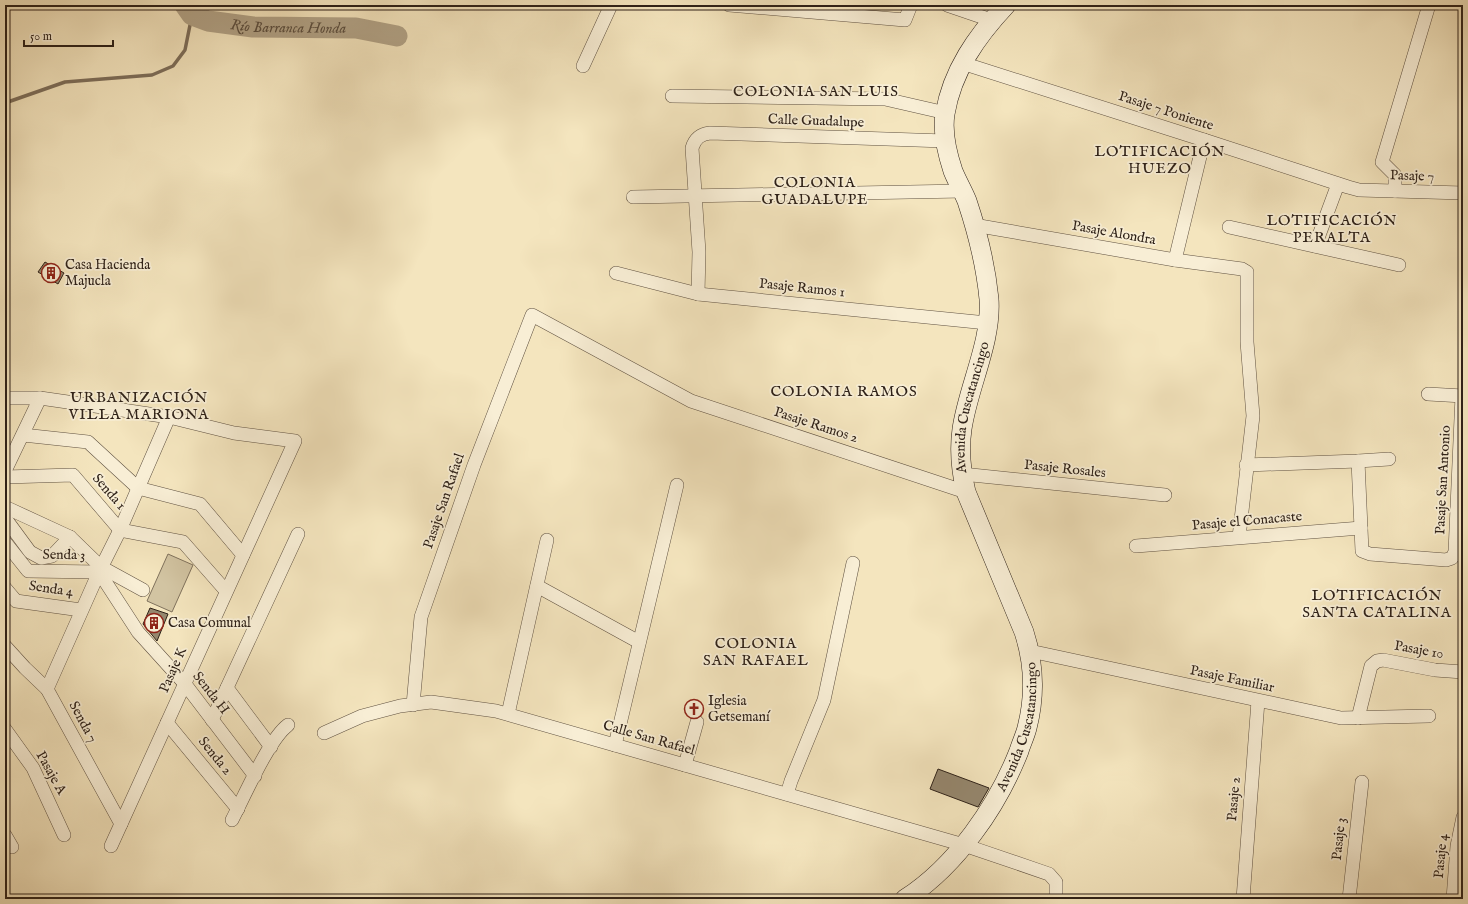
<svg xmlns="http://www.w3.org/2000/svg" width="1468" height="904" viewBox="0 0 1468 904" font-family="'IM FELL English',serif">
<style>
.green{fill:#d2c4a2;stroke:#80725d}
.lines{fill:none;stroke-linecap:round;stroke-linejoin:round}
.stream{stroke:#7d6e5a;stroke-width:3.5}
.river{stroke:#b1a286;stroke-width:21}
.building{fill:#95876e;stroke:#2e2118}
.street-casing{stroke:#605242;stroke-width:14}
.secondary-casing{stroke:#2e2118;stroke-width:20}
.street{stroke:#f8eed5;stroke-width:13}
.secondary{stroke:#f8eed5;stroke-width:19}
.labels{text-anchor:middle;dominant-baseline:central;stroke-width:3.5;stroke-linejoin:round;paint-order:stroke}
.street-label{font-size:14px;fill:#2e2118;stroke:#f8eed5}
.poi-label{font-size:14px;fill:#2e2118;stroke:#f8eed5;text-anchor:start}
.water-label{font-size:15px;font-style:italic;fill:#5c4e3e;stroke:#f8eed5}
.neighbourhood-label{font-size:15px;letter-spacing:1px;fill:#2e2118;stroke:#f8eed5}
</style>
<rect width="100%" height="100%" fill="#f4e5be"/>
<filter id="stains"><feTurbulence type="fractalNoise" baseFrequency=".005" numOctaves="4"/><feColorMatrix values="0 0 0 0 .2 0 0 0 0 .09 0 0 0 0 .02 0 0 0 .5 -.17"/></filter>
<radialGradient id="worn" r=".72"><stop offset=".6" stop-color="#630" stop-opacity="0"/><stop offset="1" stop-color="#630" stop-opacity=".3"/></radialGradient>
<!-- green -->
<polygon class="green" points="168,554 193,565 172,612 147,601"/>
<g class="lines">
<!-- stream -->
<polyline class="stream" points="5,103 65,82 152,75 173,66 185,50 192,15"/>
<!-- river -->
<path class="river" id="s1" d="M185 5 192 15 208 21 253 27 356 28 397 36"/>
</g>
<!-- building -->
<g class="building">
<polygon points="45,262 64,273 58,284 38,272"/>
<polygon points="150,608 168,614 157,641 143,624"/>
<polygon points="938,769 989,788 978,807 930,789"/>
</g>
<g class="lines">
<defs>
<g id="street">
<polyline points="729,5 905,20 911,5"/>
<polyline points="947,5 991,20"/>
<polyline points="962,63 1207,141 1348,187 1359,190 1463,193"/>
<polyline points="583,66 611,5"/>
<polyline points="672,96 885,99 946,113"/>
<polyline points="1395,191 1395,175 1382,162 1429,5"/>
<polyline points="633,197 963,191"/>
<polyline points="974,225 1175,260 1242,269 1247,272 1247,342 1253,416 1239,537"/>
<polyline points="1229,227 1399,265"/>
<polyline points="1315,246 1338,184"/>
<polyline points="1175,260 1204,140"/>
<polyline points="616,273 698,294 987,323"/>
<path d="M698 294 699 252 692 148C695 138 701 134 710 133L945 141"/>
<polyline points="1428,394 1463,396"/>
<polyline points="5,398 40,398 102,407 169,417 234,433 295,441 111,846"/>
<polyline points="23,435 88,442 138,488 200,504 243,555"/>
<polyline points="1358,461 1362,551 1370,554 1446,560 1452,558 1455,552 1462,396"/>
<polyline points="1246,465 1358,461 1389,459"/>
<polyline points="5,471 40,398"/>
<polyline points="962,474 1165,495"/>
<polyline points="5,477 73,475 120,530 183,542 226,591"/>
<polyline points="5,507 70,537 101,567 143,590"/>
<polyline points="5,518 30,552 41,558 52,556 70,537"/>
<polyline points="5,542 28,571 99,572 138,632 185,684 255,776"/>
<polyline points="1136,546 1361,528"/>
<polyline points="537,586 639,642"/>
<polyline points="5,588 16,601 81,610"/>
<polyline points="5,646 25,668 47,689 121,824"/>
<polyline points="1030,651 1341,718 1429,716"/>
<polyline points="227,688 271,747"/>
<polyline points="47,689 99,572 120,530 169,417"/>
<polyline points="413,705 421,617 474,465 532,315 691,401 966,492"/>
<polyline points="508,714 547,540"/>
<polyline points="1358,718 1371,666 1377,661 1383,660 1435,670 1463,672"/>
<polyline points="212,720 298,534"/>
<polyline points="167,723 238,809"/>
<polyline points="5,729 33,768 64,835"/>
<polyline points="324,733 362,716 400,706 431,702 496,711 964,845 1049,874 1056,882 1056,899"/>
<polyline points="615,745 677,485"/>
<polyline points="685,765 697,722"/>
<polyline points="787,794 791,781 824,700 853,563"/>
<path d="M232 820C244 797 269 739 288 725"/>
<polyline points="5,835 12,847"/>
<polyline points="1243,899 1258,701"/>
<polyline points="1349,899 1362,782"/>
<polyline points="1453,899 1457,846 1463,817"/>
</g>
<g id="secondary">
<path id="s2" d="M905 899C956 866 997 807 1019 751 1021 744 1025 736 1027 728 1035 697 1034 663 1024 632L966 492C961 471 959 450 962 429 968 387 992 342 989 299 986 268 977 231 967 201 963 191 957 181 953 171 947 153 942 133 945 114 952 71 977 36 1006 5"/>
</g>
</defs>
<!-- street casing -->
<use href="#street" class="street-casing"/>
<!-- secondary casing -->
<use href="#secondary" class="secondary-casing"/>
<!-- street -->
<use href="#street" class="street"/>
<!-- secondary -->
<use href="#secondary" class="secondary"/>
</g>
<!-- icons -->
<defs>
<symbol id="building-ring" viewBox="-11 -11 22 22"><circle r="9.5" fill="#f8eed5" stroke="#8f2418" stroke-width="1.5"/><path d="M-4-6H4V6H1V3H-1V6H-4ZM-2.5-4.3h1.7v1.8h-1.7ZM.8-4.3h1.7v1.8H.8ZM-2.5-1h1.7V.8h-1.7ZM.8-1h1.7V.8H.8Z" fill="#8f2418"/></symbol>
<symbol id="church-ring" viewBox="-11 -11 22 22"><circle r="9.5" fill="#f8eed5" stroke="#8f2418" stroke-width="1.5"/><path d="M-1.2-6h2.4v3.5h3.3v2.4h-3.3V6h-2.4V-.1h-3.3v-2.4h3.3Z" fill="#8f2418"/></symbol>
</defs>
<g fill-rule="evenodd">
<use href="#building-ring" x="40" y="262" width="22" height="22"/>
<use href="#building-ring" x="143" y="612" width="22" height="22"/>
<use href="#church-ring" x="683" y="698" width="22" height="22"/>
</g>
<g class="labels">
<!-- street labels -->
<g class="street-label">
<text transform="translate(1166 111) rotate(18)">Pasaje 7 Poniente</text>
<text transform="translate(816 121) rotate(2)">Calle Guadalupe</text>
<text transform="translate(1412 176) rotate(2)">Pasaje 7</text>
<text transform="translate(1114 233) rotate(10)">Pasaje Alondra</text>
<text transform="translate(802 288) rotate(6)">Pasaje Ramos 1</text>
<text stroke="none"><textPath href="#s2" startOffset="549">Avenida Cuscatancingo</textPath></text>
<text transform="translate(816 425) rotate(18)">Pasaje Ramos 2</text>
<text transform="translate(1065 469) rotate(6)">Pasaje Rosales</text>
<text transform="translate(1443 480) rotate(-87)">Pasaje San Antonio</text>
<text transform="translate(109 492) rotate(49)">Senda 1</text>
<text transform="translate(444 501) rotate(-71)">Pasaje San Rafael</text>
<text transform="translate(1247 521) rotate(-5)">Pasaje el Conacaste</text>
<text transform="translate(64 555) rotate(1)">Senda 3</text>
<text transform="translate(51 589) rotate(8)">Senda 4</text>
<text transform="translate(1419 650) rotate(10)">Pasaje 10</text>
<text transform="translate(173 670) rotate(-66)">Pasaje K</text>
<text transform="translate(1232 679) rotate(12)">Pasaje Familiar</text>
<text transform="translate(211 693) rotate(52)">Senda H</text>
<text transform="translate(83 722) rotate(62)">Senda 7</text>
<text stroke="none"><textPath href="#s2" startOffset="213">Avenida Cuscatancingo</textPath></text>
<text transform="translate(649 738) rotate(16)">Calle San Rafael</text>
<text transform="translate(215 756) rotate(51)">Senda 2</text>
<text transform="translate(51 773) rotate(61)">Pasaje A</text>
<text transform="translate(1234 799) rotate(-85)">Pasaje 2</text>
<text transform="translate(1339 839) rotate(-84)">Pasaje 3</text>
<text transform="translate(1441 856) rotate(-84)">Pasaje 4</text>
</g>
<!-- poi labels -->
<g class="poi-label">
<text x="65" y="265">Casa Hacienda<tspan x="65" dy="16">Majucla</tspan></text>
<text x="168" y="623">Casa Comunal</text>
<text x="708" y="701">Iglesia<tspan x="708" dy="16">Getsemaní</tspan></text>
</g>
<!-- water labels -->
<g class="water-label">
<text stroke="none"><textPath href="#s1" startOffset="110">Río Barranca Honda</textPath></text>
</g>
<!-- neighbourhood labels -->
<g class="neighbourhood-label">
<text x="816" y="91">COLONIA SAN LUIS</text>
<text x="1160" y="151">LOTIFICACIÓN<tspan x="1160" dy="17">HUEZO</tspan></text>
<text x="815" y="182">COLONIA<tspan x="815" dy="17">GUADALUPE</tspan></text>
<text x="1332" y="220">LOTIFICACIÓN<tspan x="1332" dy="17">PERALTA</tspan></text>
<text x="844" y="391">COLONIA RAMOS</text>
<text x="139" y="397">URBANIZACIÓN<tspan x="139" dy="17">VILLA MARIONA</tspan></text>
<text x="1377" y="595">LOTIFICACIÓN<tspan x="1377" dy="17">SANTA CATALINA</tspan></text>
<text x="756" y="643">COLONIA<tspan x="756" dy="17">SAN RAFAEL</tspan></text>
</g>
</g>
<!-- margin -->
<rect width="1468" height="904" fill="none" stroke="#f4e5be" stroke-width="20"/>
<rect x="6" y="6" width="1456" height="892" fill="none" stroke="#2e2118" stroke-width="2"/>
<rect x="10" y="10" width="1448" height="884" fill="none" stroke="#2e2118"/>
<!-- scale -->
<path d="M24 40v6h89v-6" fill="none" stroke="#2e2118" stroke-width="2"/>
<text x="30" y="40" font-size="12" fill="#2e2118" stroke="#f8eed5" stroke-width="3" paint-order="stroke">50 m</text>
<rect width="100%" height="100%" filter="url(#stains)"/>
<rect width="100%" height="100%" fill="url(#worn)"/>
</svg>
